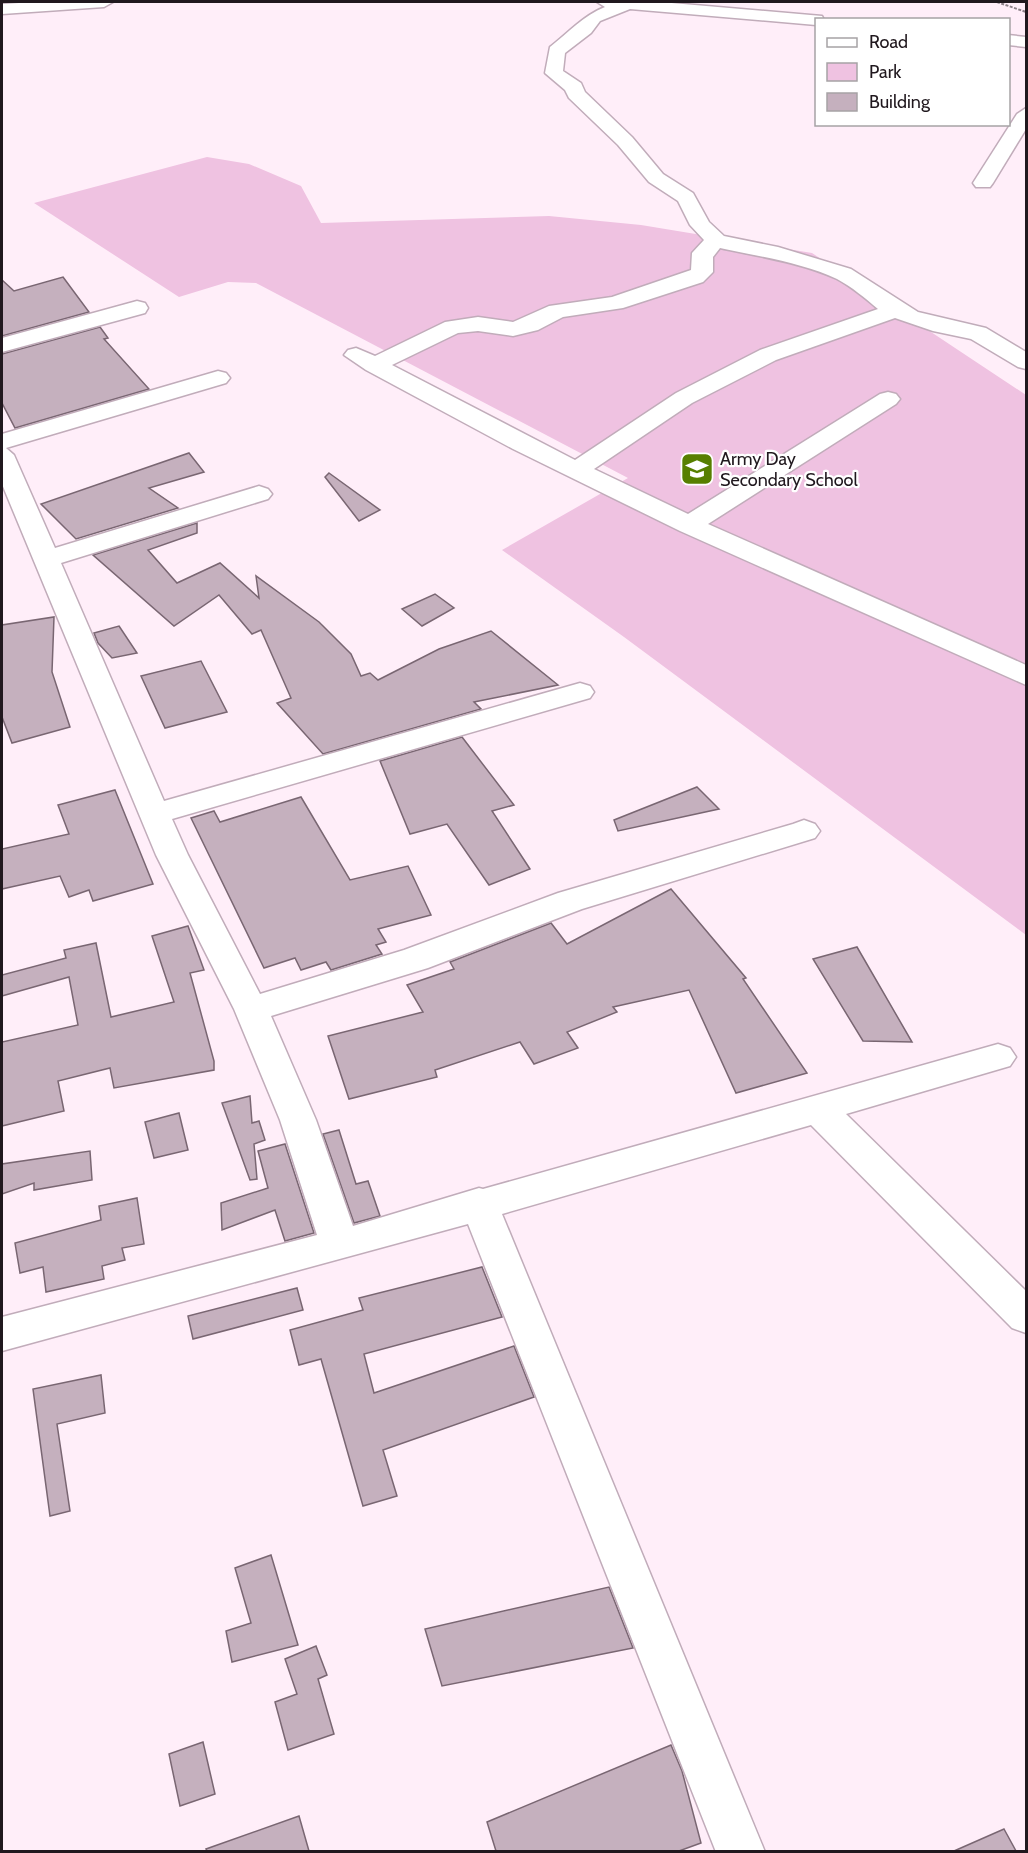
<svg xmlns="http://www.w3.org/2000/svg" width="1028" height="1853" viewBox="0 0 1028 1853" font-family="Cabin,sans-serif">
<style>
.green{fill:#efc2e1}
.building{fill:#c5b0be;stroke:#796672;stroke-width:1.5}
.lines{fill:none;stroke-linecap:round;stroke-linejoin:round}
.minor-casing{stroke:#c1acba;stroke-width:3}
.path{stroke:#8b7f87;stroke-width:2;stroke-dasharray:3 1.5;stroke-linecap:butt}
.minor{fill:#fff;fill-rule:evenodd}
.labels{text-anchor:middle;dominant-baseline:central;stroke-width:4.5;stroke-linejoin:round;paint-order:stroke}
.far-poi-label{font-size:18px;fill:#20181e;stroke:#fff;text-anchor:start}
</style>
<rect width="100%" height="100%" fill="#ffeef9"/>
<!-- green -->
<polygon class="green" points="207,157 249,164 301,186 321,223 549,216 641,225 812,253 1026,395 1026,935 624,637 502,550 628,478 256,283 228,282 179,297 34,203"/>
<!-- building -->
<g class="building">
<polygon points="63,277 89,312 2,336 2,280 14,291"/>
<polygon points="100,327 108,338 104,339 149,389 15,428 2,403 2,354"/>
<polygon points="189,453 204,472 149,488 178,508 76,539 41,504"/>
<polygon points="329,473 380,510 359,521 325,477"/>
<polygon points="197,523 197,533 148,550 177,583 220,563 259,598 256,576 319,622 351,654 361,676 370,673 378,680 439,649 491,631 558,685 474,702 481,709 323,754 277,703 291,698 261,630 252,634 219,595 174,626 93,555"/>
<polygon points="435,594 454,608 422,626 402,609"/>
<polygon points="54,617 52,672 70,727 12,743 2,717 2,625"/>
<polygon points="119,626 137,653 112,658 98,643 94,633"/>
<polygon points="201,661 227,712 165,728 141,676"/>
<polygon points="462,737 514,805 492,811 530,869 489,885 447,824 410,834 380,761"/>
<polygon points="697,787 719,809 618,831 614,820"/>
<polygon points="115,790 153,884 93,901 89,890 69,897 60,876 2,889 2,849 69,834 58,805"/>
<polygon points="301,797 350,880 408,866 431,915 378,929 386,942 376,945 382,954 331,970 326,962 301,970 295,958 264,968 191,818 214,811 220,822"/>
<polygon points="671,889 746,978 743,979 807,1073 736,1093 689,990 613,1007 617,1012 567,1032 578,1048 534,1064 520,1042 435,1070 437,1077 349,1099 328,1036 423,1012 407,985 454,969 450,962 551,923 567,944"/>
<polygon points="188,926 204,970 190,973 214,1061 214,1070 114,1088 110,1068 58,1081 64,1111 2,1126 2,1042 78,1025 69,977 2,996 2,975 66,958 64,950 96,943 111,1017 174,1002 152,936"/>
<polygon points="857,947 912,1042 863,1041 813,959"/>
<polygon points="250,1096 252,1123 259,1121 265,1140 254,1144 257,1179 250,1180 222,1103"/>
<polygon points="179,1113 188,1150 154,1158 145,1122"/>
<polygon points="339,1130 356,1184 368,1181 380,1216 354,1223 323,1134"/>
<polygon points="285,1144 314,1233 285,1241 275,1210 222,1230 221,1203 268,1188 258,1151"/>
<polygon points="90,1151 92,1180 34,1190 34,1183 2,1194 2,1164"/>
<polygon points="137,1198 144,1244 122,1248 125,1260 102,1266 104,1279 46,1292 43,1267 20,1273 15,1243 101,1220 99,1206"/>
<polygon points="482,1267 502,1317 364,1354 374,1393 514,1346 534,1397 383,1450 397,1496 363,1506 321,1359 299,1365 290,1330 363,1310 359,1298"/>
<polygon points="297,1288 303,1310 193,1339 188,1316"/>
<polygon points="101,1375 105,1413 57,1424 70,1511 50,1516 33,1389"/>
<polygon points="271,1555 298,1645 232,1662 226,1631 251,1623 235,1568"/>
<polygon points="609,1587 633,1648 442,1686 425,1629"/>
<polygon points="316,1646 327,1675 318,1679 334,1734 288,1750 275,1702 297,1694 285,1659"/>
<polygon points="203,1742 215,1794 180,1806 169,1754"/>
<polygon points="671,1745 682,1771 701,1843 679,1851 496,1851 487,1822"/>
<polygon points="299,1816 309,1851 207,1851 206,1849"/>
<polygon points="1004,1829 1016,1851 954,1851"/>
</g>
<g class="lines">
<defs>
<g id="minor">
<polygon points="36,2 113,2 104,7 2,14 2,4"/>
<path d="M597 2H660L822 16 824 20H816V25L630 9 600 21 591 33 565 53 563 71 581 83 585 92 632 137 663 174 693 193 709 222 724 236 778 247 851 269 918 312 986 328 1026 352V369L1018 367 971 339 933 331 895 318 776 360 692 403 594 469 688 514 880 394 888 392 896 394 900 399 896 404 708 524 1026 665V685L680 531 513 449 366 370 344 355 348 350 356 348 375 356 445 322 478 317 513 322 549 306 612 297 691 270 692 253 704 240 690 225 678 201 649 182 618 145 569 98 565 90 545 73 550 47C568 33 584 15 605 7ZM720 248C757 256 803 263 837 279 852 287 865 298 878 309L760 350 676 393 575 460 392 365 458 333 478 331 513 336 538 330 563 317 623 308 703 282 713 272V257Z"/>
<polygon points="1008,35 1026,37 1026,47 1008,45"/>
<polygon points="1026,108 1026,129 993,183 990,187 976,187 973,183 1017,114"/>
<polygon points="137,301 145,303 148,308 145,313 2,352 2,338"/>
<polygon points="218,371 226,373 230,378 226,383 6,448 14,455 55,548 259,486 268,489 272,494 268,499 61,563 164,801 580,683 590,686 594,692 590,698 172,819 188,855 260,994 404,950 558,893 793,824 804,820 815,824 820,831 815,838 582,909 428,968 271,1016 316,1120 353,1226 479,1188 483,1189 998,1044 1010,1048 1016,1057 1010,1066 846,1114 1026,1291 1026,1333 1012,1328 811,1125 502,1214 765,1852 716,1852 468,1224 2,1351 2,1317 317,1235 280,1120 234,1009 156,855 2,484 2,434"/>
</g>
</defs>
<!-- minor casing -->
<use href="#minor" class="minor-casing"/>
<!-- path -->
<polyline class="path" points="997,2 1026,12"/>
<!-- minor -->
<use href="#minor" class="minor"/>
</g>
<!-- icons -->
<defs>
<symbol id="university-square" viewBox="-11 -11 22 22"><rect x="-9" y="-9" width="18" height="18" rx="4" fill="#577f00" stroke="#fff"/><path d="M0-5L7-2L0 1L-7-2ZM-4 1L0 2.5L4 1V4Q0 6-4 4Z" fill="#fff"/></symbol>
</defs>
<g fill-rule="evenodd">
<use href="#university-square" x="678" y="450" width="38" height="38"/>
</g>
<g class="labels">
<!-- far-poi labels -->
<g class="far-poi-label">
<text x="720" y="459">Army Day<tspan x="720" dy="21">Secondary School</tspan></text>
</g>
</g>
<!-- border -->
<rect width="1028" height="1853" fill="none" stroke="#20181e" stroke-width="6"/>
<!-- legend -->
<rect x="815" y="18" width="195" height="108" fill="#ffffff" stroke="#a6a3a5" stroke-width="1.5"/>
<rect x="827" y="38" width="30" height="9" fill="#ffffff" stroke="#a6a3a5" stroke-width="1.5"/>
<text x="869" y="48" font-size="18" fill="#20181e">Road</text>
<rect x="827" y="63" width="30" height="18" fill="#efc2e1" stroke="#a6a3a5" stroke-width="1.5"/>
<text x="869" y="78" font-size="18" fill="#20181e">Park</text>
<rect x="827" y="93" width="30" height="18" fill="#c5b0be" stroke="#a6a3a5" stroke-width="1.5"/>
<text x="869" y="108" font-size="18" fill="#20181e">Building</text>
</svg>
